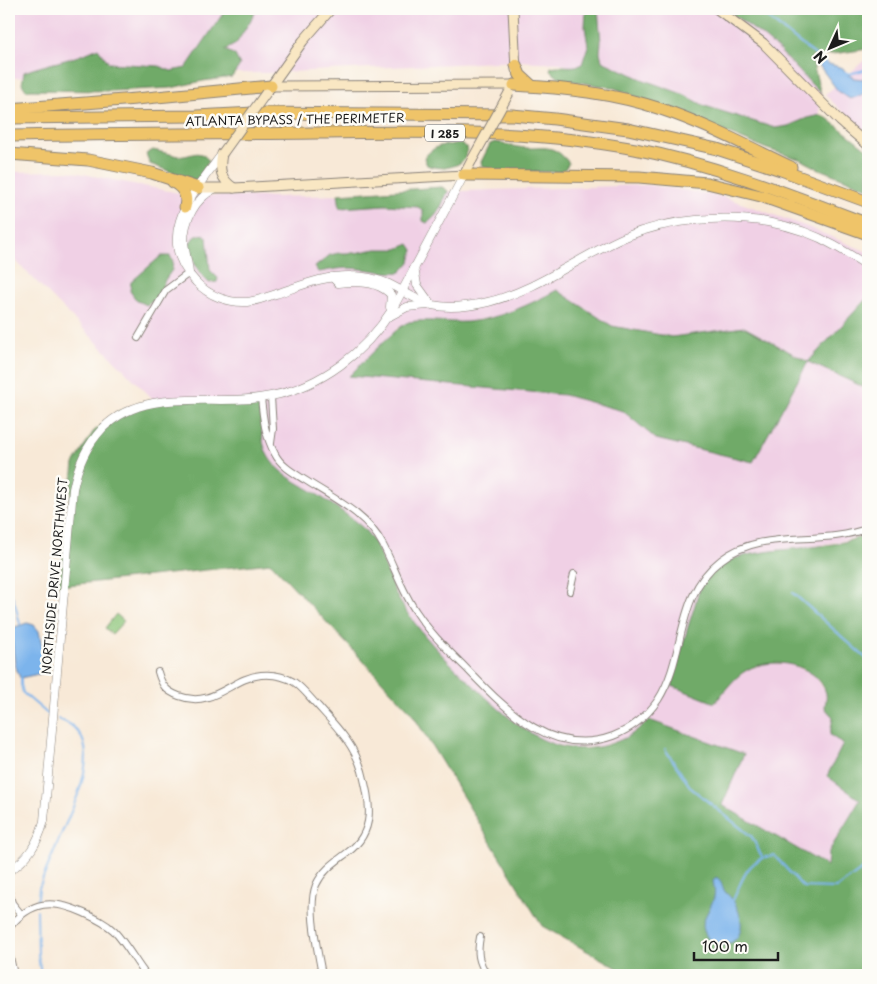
<svg xmlns="http://www.w3.org/2000/svg" width="877" height="984" viewBox="0 0 877 984" font-family="'Playpen Sans',sans-serif">
<style>
.built{fill:#f0d0e5;fill-rule:evenodd}
.green{fill:#8bc478;stroke:#54704a}
.forest{fill:#70aa68;stroke:#466342}
.water{fill:#7cb4ec;stroke:#4c6884}
.lines{fill:none;stroke-linecap:round;stroke-linejoin:round}
.stream{stroke:#7cb4ec;stroke-width:2}
.minor-casing{stroke:#8a827a;stroke-width:8}
.tertiary-casing{stroke:#8a827a;stroke-width:9}
.secondary-casing{stroke:#8a827a;stroke-width:11}
.motorway-casing{stroke:#8a827a;stroke-width:13}
.minor{stroke:#fff;stroke-width:6}
.tertiary{stroke:#fff;stroke-width:8}
.secondary{stroke:#f9e7c3;stroke-width:9}
.motorway{stroke:#efc469;stroke-width:11}
.secondary-bridge-casing{stroke:#8a827a;stroke-width:11;stroke-linecap:butt}
.secondary-bridge{stroke:#f9e7c3;stroke-width:9}
.labels{text-anchor:middle;dominant-baseline:central;stroke-width:5;stroke-linejoin:round;paint-order:stroke}
.shield{fill:#fdfcf7;stroke:#605f5e;stroke-width:1}
.shield-label{font-size:11px;font-weight:bold;fill:#1c1c1c}
.street-label{font-size:12px;fill:#1c1c1c;stroke:#fdfcf7}
</style>
<rect width="100%" height="100%" fill="#fdfcf7"/>
<filter id="ink" filterUnits="userSpaceOnUse"><feTurbulence type="fractalNoise" baseFrequency=".02" numOctaves="2"/><feDisplacementMap in="SourceGraphic" scale="10" xChannelSelector="R" yChannelSelector="G"/><feConvolveMatrix kernelMatrix="1 2 1 2 8 2 1 2 1" color-interpolation-filters="sRGB"/></filter>
<filter id="wash" filterUnits="userSpaceOnUse"><feTurbulence type="fractalNoise" baseFrequency=".0096" numOctaves="4" result="noise"/><feDisplacementMap in="SourceGraphic" scale="20" xChannelSelector="R" yChannelSelector="G"/><feGaussianBlur stdDeviation="1.12" result="paint"/><feColorMatrix in="noise" values="0 0 0 0 0 0 0 0 0 0 0 0 0 0 0 0 0 1.4 0 .05"/><feComposite in="paint" operator="in"/></filter>
<g filter="url(#wash)">
<rect width="100%" height="100%" fill="#f8e9d7"/>
<!-- built -->
<g class="built">
<polygon points="9,9 725,9 760,34 778,49 821,94 819,113 828,123 815,156 560,63 516,61 269,73 132,73 9,78"/>
<polygon points="868,57 868,134 857,125 825,95"/>
<path d="M68 171 189 195 277 197 649 185 721 196 805 226 868 252V297L809 362 868 389V534L842 541 792 550 768 551 731 560 715 572 701 586 689 624 672 685 715 703 735 679 747 670 766 663 789 664 814 674 826 693 825 708 833 717 830 734 843 744 860 800 828 853 827 866 722 805 743 754 649 720 626 738 600 746 575 748 549 743 534 736 506 716 436 650 414 623 398 597 379 550 316 494 295 482 276 468 265 451 263 439 155 401 9 254V172ZM557 290 612 326 672 337 744 327 808 362 656 439 623 411 564 395 349 376 398 328 409 322H468L506 314 529 306Z"/>
</g>
<!-- green -->
<polygon class="green" points="116,614 124,621 112,634 105,628"/>
<!-- forest -->
<g class="forest">
<path d="M226 9H259L255 13 236 44 225 50 235 55 240 65 232 77 203 81 171 88 111 91 26 90 22 84 24 72C48 63 74 60 98 48L109 63 159 66 171 71 186 68Z"/>
<path d="M586 9H598L601 42 600 52 602 61 644 80 685 95 705 106 775 128 788 126 807 118 820 115 827 118 868 150V188L819 169 802 160 767 149 614 88 565 80 555 75 550 70 551 67C562 64 573 69 582 64L588 46 585 27Z"/>
<polygon points="725,9 868,9 868,49 811,57 821,94 778,49 760,34"/>
<path d="M495 142C504 143 510 146 518 147 542 151 551 140 569 163L564 170 558 172 494 171 482 166 481 162 490 144Z"/>
<path d="M462 144 467 148C469 168 440 171 427 165L424 158C436 143 445 145 462 144Z"/>
<path d="M153 150C162 152 170 154 178 156 191 158 198 146 209 161L197 180H193L150 164 146 154Z"/>
<path d="M442 187 448 191C442 204 439 215 427 223L423 221V211L418 207 385 205 340 208 338 194Z"/>
<path d="M203 234 207 237 210 270 218 278 217 282 209 283C197 272 192 260 189 244L194 237Z"/>
<path d="M409 244 413 250 410 262 401 272C387 274 375 270 361 269 347 267 334 269 320 272H318L315 267 330 255 339 253H355L376 249H397Z"/>
<polygon points="161,256 170,256 173,261 172,270 165,280 157,299 147,305 137,301 130,291 131,282"/>
<path d="M557 290 612 326 672 337 744 327 808 362 868 297V389L808 362 753 462 656 439 623 411 564 395 349 376C360 366 398 325 409 322 425 319 450 323 467 322 499 319 529 305 557 290Z"/>
<path d="M261 400C262 416 260 434 265 449 273 472 296 481 315 493 327 501 354 519 364 529 383 549 386 577 399 600 420 634 444 658 473 685 518 727 559 769 625 738 634 734 642 725 649 720L744 754 722 805 827 866 828 853 860 800 827 776 843 744 830 735 833 717 825 708C825 704 827 697 826 693 817 663 771 656 747 670 734 677 724 692 715 703L672 686C679 660 685 634 694 608 696 601 698 593 701 586 706 578 724 562 733 559 776 545 827 552 868 534V975H630L542 926 411 712 271 563 59 586 74 464 93 432 119 411 155 401Z"/>
</g>
<!-- water -->
<g class="water">
<path d="M815 60 843 68 847 74 854 78 863 79 868 73C868 91 868 94 850 99L838 91Z"/>
<polygon points="27,623 34,625 39,631 47,670 44,673 20,678 15,665 11,631 15,627"/>
<path d="M716 877C723 881 721 885 724 890 726 894 730 896 732 899 741 911 747 933 732 942 725 947 717 945 710 941 696 923 707 917 713 900 716 893 714 887 713 881Z"/>
</g>
<g class="lines">
<!-- stream -->
<g class="stream">
<polyline points="756,9 827,64"/>
<polyline points="845,72 849,74 868,69"/>
<polyline points="9,588 15,604 20,624"/>
<polyline points="793,593 868,660"/>
<polyline points="21,676 21,685 23,693 50,716"/>
<polyline points="665,749 691,788 752,837 762,857"/>
<path d="M733 900C744 877 746 860 774 855L803 887 836 888 868 865"/>
<path d="M37 904 39 888C47 868 55 849 63 830 77 798 109 735 58 719"/>
<polyline points="37,910 38,954 41,975"/>
</g>
</g>
</g>
<g filter="url(#ink)">
<g class="lines">
<defs>
<g id="minor">
<polyline points="138,338 166,290 189,273"/>
<polyline points="271,397 273,429 271,443"/>
<path d="M261 398C263 418 265 436 275 454 281 466 294 473 305 480 333 498 367 514 383 545 395 568 402 592 417 613 430 633 448 650 465 667 504 707 550 759 613 736 631 729 647 716 658 700 687 655 674 596 721 560 763 527 821 547 868 528"/>
<polyline points="570,591 574,574"/>
<path d="M158 672C162 686 166 691 179 696 213 709 231 678 261 675 272 674 284 676 294 682 303 688 310 698 318 706 336 726 354 744 362 771 370 802 377 831 347 853 334 863 323 870 316 885 307 908 318 951 322 975"/>
<polyline points="9,892 12,903 21,914"/>
<path d="M9 928C31 900 53 899 84 913 95 918 106 923 114 931 127 945 135 961 146 975"/>
<path d="M480 937C477 953 478 961 487 975"/>
<polyline points="9,952 14,975"/>
</g>
<g id="tertiary">
<path d="M222 154C193 193 152 237 196 282 209 296 228 303 247 302 257 301 266 297 276 294 300 286 326 275 351 276 364 276 377 279 389 284 404 291 417 301 432 305 450 309 471 306 488 302 537 290 579 257 625 237 647 228 673 222 696 220 743 215 794 222 835 246 846 252 857 259 868 266"/>
<polyline points="414,267 417,285 430,303"/>
<path d="M189 273C188 262 185 252 184 242 184 220 195 199 214 189"/>
<path d="M332 277 338 283C356 281 379 281 391 295L390 307"/>
<polyline points="390,316 407,307 428,305"/>
<path d="M9 871C28 859 38 843 44 821L73 489C78 465 86 446 103 428 148 384 216 408 271 396 322 386 365 352 392 310L464 175"/>
</g>
<g id="secondary">
<polyline points="513,9 516,70"/>
<polyline points="717,9 763,43 840,121 868,145"/>
<polyline points="271,86 514,85"/>
<polyline points="269,89 303,41 331,9"/>
<path d="M222 154C219 169 220 179 234 188"/>
<polyline points="198,188 234,188 464,175 472,160"/>
</g>
<g id="motorway">
<polyline points="516,65 520,75 532,86"/>
<path d="M514 85C564 88 613 93 661 109 706 124 749 147 791 167"/>
<polyline points="9,109 136,99 271,86"/>
<polyline points="9,118 196,116 254,113 512,115 555,119 628,129 717,149 781,170 868,202"/>
<path d="M9 136C111 134 213 134 316 133 422 132 530 129 635 149 716 165 792 195 868 224"/>
<polyline points="9,154 88,160 152,173 198,188"/>
<polyline points="464,175 639,177 707,183 761,196 868,234"/>
<path d="M173 182C183 188 188 195 185 207"/>
</g>
</defs>
<!-- minor casing -->
<use href="#minor" class="minor-casing"/>
<!-- tertiary casing -->
<use href="#tertiary" class="tertiary-casing"/>
<!-- secondary casing -->
<use href="#secondary" class="secondary-casing"/>
<!-- motorway casing -->
<use href="#motorway" class="motorway-casing"/>
<!-- minor -->
<use href="#minor" class="minor"/>
<!-- tertiary -->
<use href="#tertiary" class="tertiary"/>
<!-- secondary -->
<use href="#secondary" class="secondary"/>
<!-- motorway -->
<use href="#motorway" class="motorway"/>
<defs>
<g id="secondary-bridge">
<polyline points="222,154 266,93"/>
<polyline points="472,160 509,93"/>
</g>
</defs>
<!-- secondary-bridge casing -->
<use href="#secondary-bridge" class="secondary-bridge-casing"/>
<!-- secondary-bridge -->
<use href="#secondary-bridge" class="secondary-bridge"/>
</g>
</g>
<g class="labels">
<!-- shield labels -->
<rect class="shield" x="425" y="124.5" width="40" height="17" rx="4"/>
<g class="shield-label">
<text x="445" y="133">I 285</text>
</g>
<!-- street labels -->
<g class="street-label">
<text transform="translate(295 119) rotate(-1)">ATLANTA BYPASS / THE PERIMETER</text>
<text transform="translate(54 576) rotate(-85)">NORTHSIDE DRIVE NORTHWEST</text>
</g>
</g>
<!-- margin -->
<rect width="877" height="984" fill="none" stroke="#fdfcf7" stroke-width="30"/>
<!-- north arrow -->
<g transform="translate(830 48) rotate(226)" stroke="#fdfcf7" stroke-width="4" paint-order="stroke">
<path d="M0-4L9 19L0 12L-9 19Z" fill="#1c1c1c"/>
<text y="-8" font-size="14" font-weight="bold" text-anchor="middle" fill="#1c1c1c">N</text>
</g>
<!-- scale -->
<path d="M694 952v8h84v-8" fill="none" stroke="#1c1c1c" stroke-width="2.5"/>
<text x="702" y="952" font-size="15" fill="#1c1c1c" stroke="#fdfcf7" stroke-width="4" paint-order="stroke">100 m</text>
</svg>
